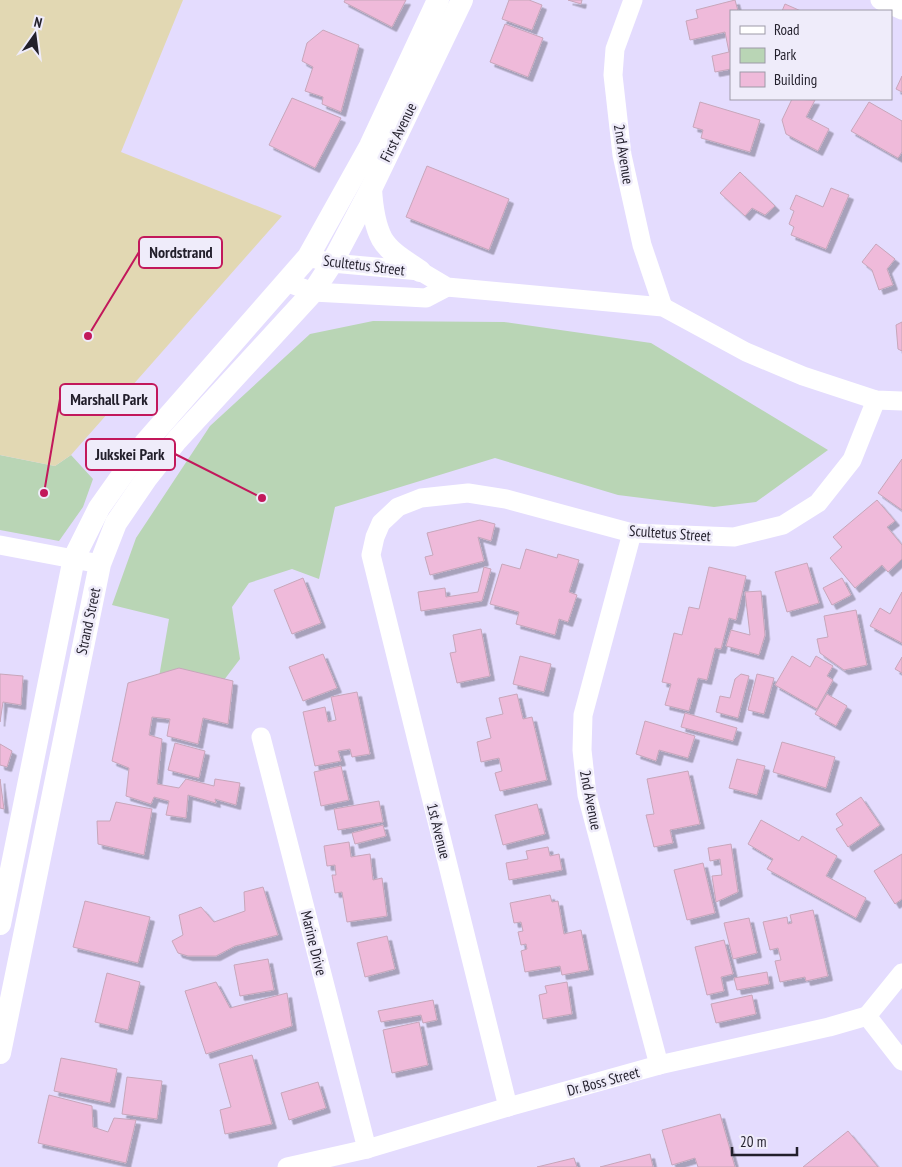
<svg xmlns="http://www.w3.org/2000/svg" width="902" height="1167" viewBox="0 0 902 1167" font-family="'PT Sans Narrow',sans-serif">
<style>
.green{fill:#b9d5b5}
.sand{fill:#e2d8b3}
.building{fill:#efbada;stroke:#c7a6ba;filter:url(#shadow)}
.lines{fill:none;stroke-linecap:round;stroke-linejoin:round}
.minor{stroke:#fff;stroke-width:19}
.tertiary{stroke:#fff;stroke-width:22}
.labels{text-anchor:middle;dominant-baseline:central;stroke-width:5;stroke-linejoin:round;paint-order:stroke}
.street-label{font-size:15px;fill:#221f2b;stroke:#efecfa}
.leader{fill:none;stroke:#c2185b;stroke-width:2}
.callout-dot{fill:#c2185b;stroke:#efecfa;stroke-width:2}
.callout{fill:#efecfa;stroke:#c2185b;stroke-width:2}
.callout-label{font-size:16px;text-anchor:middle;font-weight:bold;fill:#221f2b}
</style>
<defs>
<filter id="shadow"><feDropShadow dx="4.5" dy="4.5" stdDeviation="0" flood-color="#0004"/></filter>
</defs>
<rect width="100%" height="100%" fill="#e4dcfe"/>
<!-- green -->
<g class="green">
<polygon points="373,321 504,322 651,343 828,450 756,502 714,507 618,495 495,458 335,507 319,579 292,569 249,583 232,607 240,659 224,680 159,677 169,619 112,605 136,538 210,426 310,334"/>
<polygon points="0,455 55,466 71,455 93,479 83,507 59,541 0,530"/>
</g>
<!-- sand -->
<polygon class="sand" points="0,0 183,0 121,152 282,216 71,455 55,466 0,455"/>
<!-- building -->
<g class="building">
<polygon points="345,0 406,0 392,27 344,2"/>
<polygon points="509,0 529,0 542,5 532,30 502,19"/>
<polygon points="568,0 582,0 581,4"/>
<polygon points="735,0 738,11 731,11 731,69 715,72 712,56 729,52 725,32 690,40 686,21 698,18 696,10"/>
<polygon points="785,4 801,11 782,11"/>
<polygon points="505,24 543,38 528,77 490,62"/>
<polygon points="323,30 359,45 341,112 322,104 323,97 305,91 313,67 302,61 307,43"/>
<polygon points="902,76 902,92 896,89"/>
<polygon points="292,98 341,118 315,168 269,145"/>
<polygon points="792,99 815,100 806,117 829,129 818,151 786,134 782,120"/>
<polygon points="700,102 760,120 750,152 701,138 703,130 693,127"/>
<polygon points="869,102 902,121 902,152 898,158 851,131"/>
<polygon points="427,166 509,199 489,250 406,217"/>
<polygon points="740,172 775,206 765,215 752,208 745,216 720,193"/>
<polygon points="831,188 849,195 826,249 791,235 794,227 789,224 794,211 790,209 796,195 823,207"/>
<polygon points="876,244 895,259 887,269 893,285 879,290 872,270 862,262"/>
<polygon points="902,322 902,351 898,349 896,325"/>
<polygon points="902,459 902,510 878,493"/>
<polygon points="877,500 895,521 887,527 902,545 902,559 888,572 882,565 855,588 830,558 842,547 833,537"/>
<polygon points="480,520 495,524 491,541 478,537 484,561 430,575 425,557 433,555 427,533"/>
<polygon points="526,549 557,558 558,554 579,560 569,592 577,595 568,622 559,619 555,635 516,624 519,612 490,604 502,564 520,569"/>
<polygon points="807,563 819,603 787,612 775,572"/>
<polygon points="484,567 491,569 482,601 421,611 418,592 445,588 446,597 478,592"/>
<polygon points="709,567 746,576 736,620 729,618 721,649 715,648 707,680 698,678 689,711 665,705 671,684 662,682 674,633 682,635 689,607 699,609"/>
<polygon points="303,578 321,623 292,634 274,590"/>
<polygon points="842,578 851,595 832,605 823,588"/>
<polygon points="761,591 765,635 759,655 726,646 731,630 750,635 745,592"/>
<polygon points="902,592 902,643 870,626 880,608 890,614"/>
<polygon points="856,610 867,665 844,670 820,653 817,639 828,637 824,616"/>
<polygon points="481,629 490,676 457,683 450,653 456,652 453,635"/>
<polygon points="323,654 337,688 303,701 289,667"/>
<polygon points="520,656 551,664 544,692 513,684"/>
<polygon points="792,656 810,667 816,656 833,666 827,676 833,680 817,709 775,685"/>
<polygon points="902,657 902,673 895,669"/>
<polygon points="179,668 233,681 228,724 203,718 198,744 167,736 170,719 152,717 149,735 162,739 157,784 179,788 186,779 214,786 215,779 240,783 236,805 215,799 216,803 188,795 186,818 166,815 169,801 154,797 151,804 126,796 129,768 112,761 128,683"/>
<polygon points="0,674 23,676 21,705 3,702 0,722"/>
<polygon points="741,674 749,676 738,718 716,712 720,696 730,698 735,679"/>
<polygon points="757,674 774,678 764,714 748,710"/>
<polygon points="357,692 370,754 352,757 350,749 338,751 341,761 315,766 303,712 325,707 328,722 336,720 331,697"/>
<polygon points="517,694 523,719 532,717 547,780 500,791 495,773 502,771 499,758 481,762 477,742 491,738 486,718 503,714 499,698"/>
<polygon points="827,694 847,706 836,726 815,714"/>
<polygon points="685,713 737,728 733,741 681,727"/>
<polygon points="645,721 695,736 688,758 659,750 656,761 636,754"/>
<polygon points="782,742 835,757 826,788 773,772"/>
<polygon points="175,743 205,751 199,778 168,770"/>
<polygon points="0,744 12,751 7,767 0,765"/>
<polygon points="737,759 765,766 757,795 729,788"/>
<polygon points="341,766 349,800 321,806 314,772"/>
<polygon points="688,771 700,824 670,830 673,843 654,847 646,815 654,814 647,779"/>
<polygon points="0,779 4,809 0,808"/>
<polygon points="861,797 880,825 848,847 836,829 843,825 836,814"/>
<polygon points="379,801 383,822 338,830 334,809"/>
<polygon points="116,802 152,809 144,855 98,844 97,821 110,821"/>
<polygon points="537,804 545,834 503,845 495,815"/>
<polygon points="761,820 799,841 802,836 837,856 826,876 866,898 856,918 767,869 773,859 748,844"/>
<polygon points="383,825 386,836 355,844 352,833"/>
<polygon points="349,842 351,857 370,854 373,880 382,878 387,916 347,922 342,892 335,893 332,875 336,875 335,865 327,866 324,846"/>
<polygon points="731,844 738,892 716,902 712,876 722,875 720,859 710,861 708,848"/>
<polygon points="548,847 550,856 559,854 562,870 509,880 506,863 528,859 526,851"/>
<polygon points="902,854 902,899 895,904 874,871"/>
<polygon points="703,863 715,913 687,920 674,870"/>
<polygon points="263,887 278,935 235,946 216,956 188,956 178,953 172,941 183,935 179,915 201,907 214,922 245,911 244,892"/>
<polygon points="550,895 552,902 558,901 564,934 581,930 589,970 562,975 560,966 525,972 521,951 527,949 526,944 521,945 518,932 523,931 521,922 514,923 510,903"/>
<polygon points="85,901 150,917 138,963 73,947"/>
<polygon points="813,910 828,976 806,981 805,977 780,982 775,961 781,960 778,948 770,950 763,922 787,917 788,924 792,923 790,915"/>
<polygon points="749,918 757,953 733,959 724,923"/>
<polygon points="387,936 395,969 365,977 357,943"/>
<polygon points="724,940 733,974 721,977 724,991 707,995 695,947"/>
<polygon points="268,959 274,990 240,996 234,965"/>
<polygon points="767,972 769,984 737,990 734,978"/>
<polygon points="107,973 140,982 128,1030 95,1022"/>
<polygon points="216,982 230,1008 287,993 292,1026 206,1054 185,991"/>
<polygon points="567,982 572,1014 543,1019 539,995 547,993 545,986"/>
<polygon points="752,995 756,1014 716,1023 711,1004"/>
<polygon points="433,1000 437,1020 423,1023 421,1015 381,1022 378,1011"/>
<polygon points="419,1022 428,1065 392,1073 383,1030"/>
<polygon points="252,1055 272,1124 225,1134 220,1110 231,1107 219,1064"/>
<polygon points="61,1058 117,1069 110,1103 54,1091"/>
<polygon points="127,1077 162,1081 157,1119 122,1114"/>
<polygon points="318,1082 326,1108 289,1120 281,1093"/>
<polygon points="49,1095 92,1106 93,1127 108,1132 114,1118 136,1120 126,1163 38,1143"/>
<polygon points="720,1114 735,1167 698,1167 695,1158 672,1165 662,1130"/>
<polygon points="848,1131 878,1167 803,1167"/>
<polygon points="650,1154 653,1167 600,1167"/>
<polygon points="574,1158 577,1167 537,1167"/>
</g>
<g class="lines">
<!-- minor -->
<g class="minor">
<polyline points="633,0 615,49 613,75 622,155 642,245 663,307"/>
<polyline points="880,0 902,10"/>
<polyline points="308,257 332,263 420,271 447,287 663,307 746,352 803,376 876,400 902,401"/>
<polyline points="286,282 313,292 426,298 447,287"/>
<polyline points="632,533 583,715 582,750 587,795 659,1065"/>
<polyline points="0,545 100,564"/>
<polyline points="261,737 367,1149"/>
<polyline points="867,1016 902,1061"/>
<polyline points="867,1016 902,973"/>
<polyline points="508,1107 371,555 375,537 381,523 398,507 421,498 468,493 506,499 632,533 734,537 783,525 818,503 852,460 876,400"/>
<polyline points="287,1167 367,1149 508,1107 659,1065 829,1027 867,1016"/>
</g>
<!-- tertiary -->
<g class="tertiary">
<path d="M371 189C372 205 374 224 382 239 390 253 407 262 420 271"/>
<polyline points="0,924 74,558 99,508 145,443 308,257 370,146 438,0"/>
<polyline points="0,1053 100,564 116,523 146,479 177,440 313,292 332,263 371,189 462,0"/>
</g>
</g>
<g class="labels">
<!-- street labels -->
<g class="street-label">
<text transform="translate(398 132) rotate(-64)">First Avenue</text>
<text transform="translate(624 154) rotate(81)">2nd Avenue</text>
<text transform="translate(364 265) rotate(7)">Scultetus Street</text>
<text transform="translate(670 533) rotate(4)">Scultetus Street</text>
<text transform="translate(88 621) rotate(-78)">Strand Street</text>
<text transform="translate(591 800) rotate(79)">2nd Avenue</text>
<text transform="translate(439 831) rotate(76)">1st Avenue</text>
<text transform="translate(314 943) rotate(76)">Marine Drive</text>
<text transform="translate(603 1081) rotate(-15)">Dr. Boss Street</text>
</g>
</g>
<!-- callouts -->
<path class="leader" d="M88 336L139 252M44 493L60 399M262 498L175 454"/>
<g class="callout-dot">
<circle cx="88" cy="336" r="5"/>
<circle cx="44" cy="493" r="5"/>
<circle cx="262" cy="498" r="5"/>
</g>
<g class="callout">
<rect x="139" y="237" width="83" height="31" rx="5"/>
<rect x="60" y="384" width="97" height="31" rx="5"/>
<rect x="86" y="439" width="89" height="31" rx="5"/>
</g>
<g class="callout-label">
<text x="181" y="258">Nordstrand</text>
<text x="109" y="405">Marshall Park</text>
<text x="130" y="460">Jukskei Park</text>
</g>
<!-- legend -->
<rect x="730" y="10" width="162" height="90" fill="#efecfa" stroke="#9d9aa7"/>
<rect x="740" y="26" width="25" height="8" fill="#ffffff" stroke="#9d9aa7"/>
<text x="774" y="35" font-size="15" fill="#221f2b">Road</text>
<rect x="740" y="48" width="25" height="15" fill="#b9d5b5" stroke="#9d9aa7"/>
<text x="774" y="60" font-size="15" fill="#221f2b">Park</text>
<rect x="740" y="72" width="25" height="15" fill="#efbada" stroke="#9d9aa7"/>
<text x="774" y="85" font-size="15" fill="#221f2b">Building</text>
<!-- north arrow -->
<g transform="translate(35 35) rotate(14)" stroke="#efecfa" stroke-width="4" paint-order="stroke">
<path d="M0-4L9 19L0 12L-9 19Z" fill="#221f2b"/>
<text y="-8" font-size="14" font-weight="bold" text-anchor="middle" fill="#221f2b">N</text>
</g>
<!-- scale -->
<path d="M732 1147v8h65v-8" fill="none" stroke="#221f2b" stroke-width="2.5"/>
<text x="740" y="1147" font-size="15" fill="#221f2b" stroke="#efecfa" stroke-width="4" paint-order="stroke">20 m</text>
</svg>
